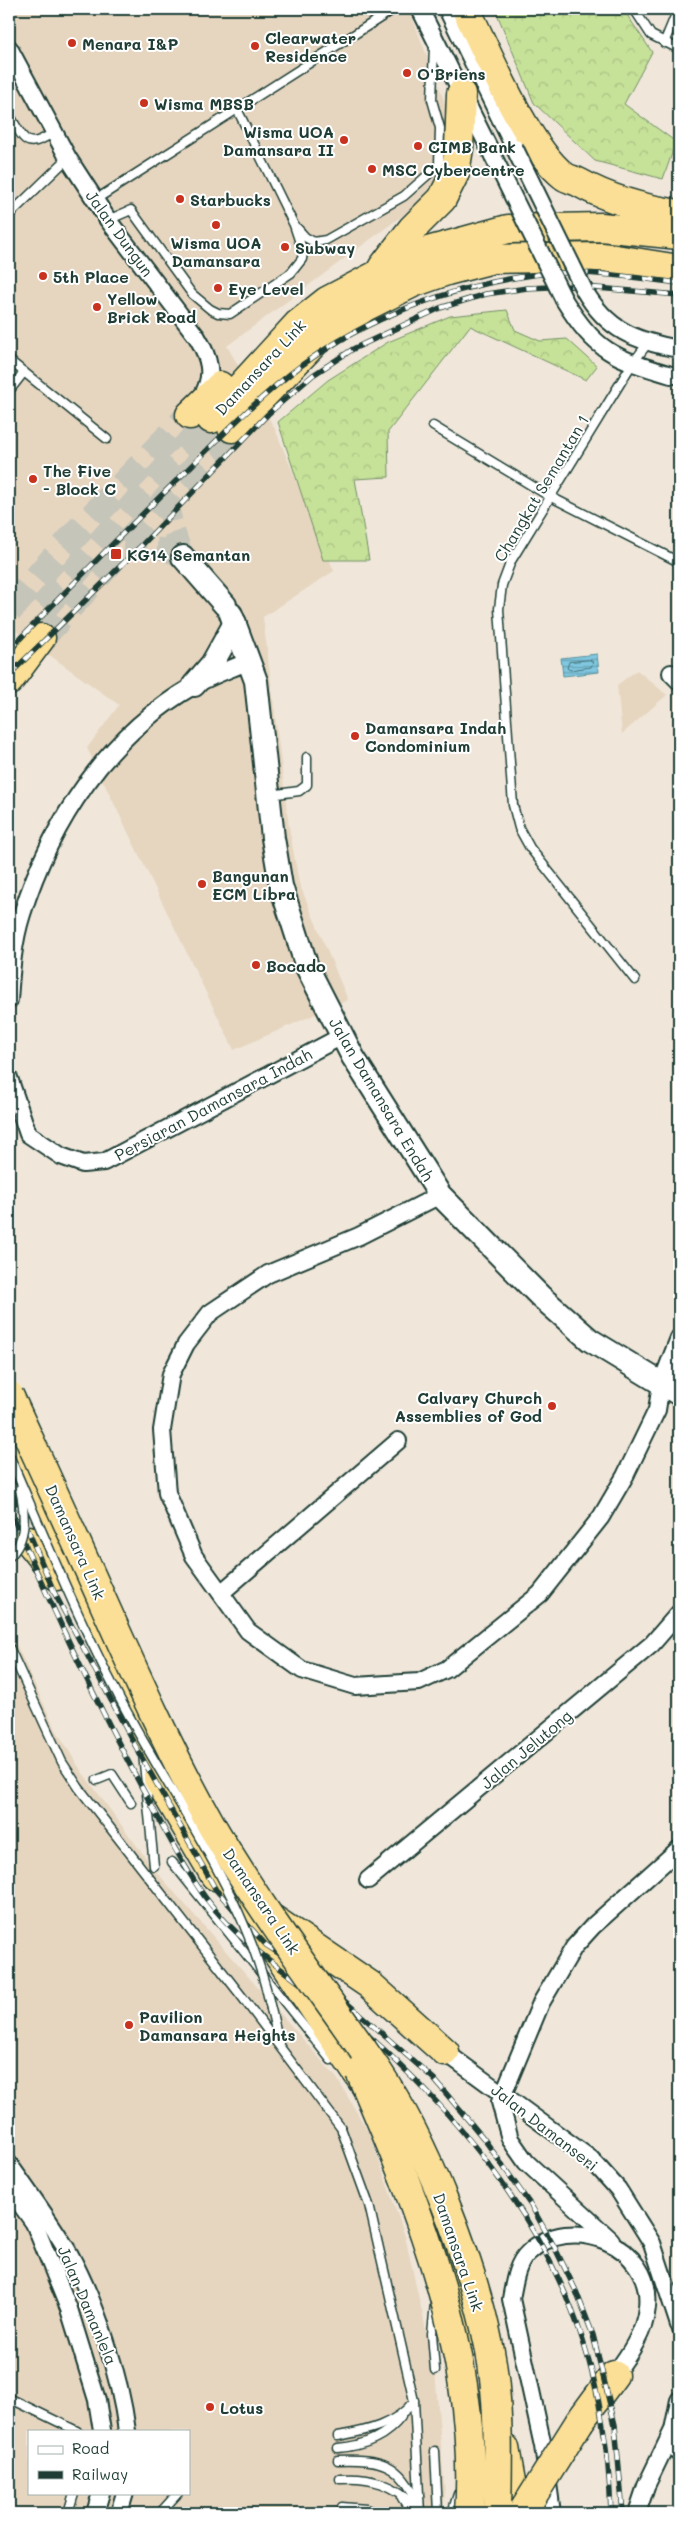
<svg xmlns="http://www.w3.org/2000/svg" width="688" height="2522" viewBox="0 0 688 2522" font-family="Mali,sans-serif">
<style>
.built{fill:#e6d6c0;fill-rule:evenodd}
.forest{fill:url(#forest-crowns);stroke:#728f66}
.water{fill:url(#water-rules);stroke:#59909b}
.lines{fill:none;stroke-linecap:round;stroke-linejoin:round}
.shore{stroke:#467479;stroke-width:1}
.secondary-tunnel{stroke:#c6c5b9;stroke-width:22;stroke-dasharray:22 11;stroke-linecap:butt}
.highway-tunnel{stroke:#c6c5b9;stroke-width:28;stroke-dasharray:28 14;stroke-linecap:butt}
.lane-casing{stroke:#1f3d34;stroke-width:11}
.street-casing{stroke:#1f3d34;stroke-width:20}
.secondary-casing{stroke:#1f3d34;stroke-width:26}
.highway-casing{stroke:#1f3d34;stroke-width:31}
.lane{stroke:#fff;stroke-width:8}
.street{stroke:#fff;stroke-width:16}
.secondary{stroke:#fff;stroke-width:22}
.highway{stroke:#fbdf96;stroke-width:28}
.rail-casing{stroke:#1f3d34;stroke-width:5.5}
.rail{stroke:#fff;stroke-width:4;stroke-dasharray:11;stroke-linecap:butt}
.lane-bridge-casing{stroke:#1f3d34;stroke-width:11;stroke-linecap:butt}
.street-bridge-casing{stroke:#1f3d34;stroke-width:20;stroke-linecap:butt}
.highway-bridge-casing{stroke:#1f3d34;stroke-width:31;stroke-linecap:butt}
.lane-bridge{stroke:#fff;stroke-width:8}
.street-bridge{stroke:#fff;stroke-width:16}
.highway-bridge{stroke:#fbdf96;stroke-width:28}
.poi-dot{fill:#c8321e;stroke:#fff;stroke-width:2}
.labels{text-anchor:middle;dominant-baseline:central;stroke-width:4;stroke-linejoin:round;paint-order:stroke}
.poi-label{font-size:16px;font-weight:bold;fill:#1f3d34;stroke:#fff;text-anchor:start}
.street-label{font-size:16px;fill:#1f3d34;stroke:#fff}
</style>
<defs>
<pattern id="forest-crowns" width="20" height="18" patternUnits="userSpaceOnUse" patternTransform="scale(1.25)"><rect width="20" height="18" fill="#c6e198"/><path d="M2 6a3 3 0 1 1 6 0M12 15a3 3 0 1 1 6 0" fill="none" stroke="#aac284"/></pattern>
<pattern id="water-rules" width="6" height="5" patternUnits="userSpaceOnUse" patternTransform="scale(1.25)"><rect width="6" height="5" fill="#80c7e0"/><path d="M0 2.5h6" fill="none" stroke="#68a3b6"/></pattern>
</defs>
<rect width="100%" height="100%" fill="#f0e7da"/>
<filter id="ink" filterUnits="userSpaceOnUse"><feTurbulence type="fractalNoise" baseFrequency=".02" numOctaves="2"/><feDisplacementMap in="SourceGraphic" scale="10" xChannelSelector="R" yChannelSelector="G"/><feConvolveMatrix kernelMatrix="1 2 1 2 8 2 1 2 1" color-interpolation-filters="sRGB"/></filter>
<g filter="url(#ink)">
<!-- built -->
<g class="built">
<polygon points="9,9 409,9 444,100 451,136 446,168 414,207 227,346 275,429 334,571 263,617 289,827 299,883 348,1000 234,1050 87,748 119,705 9,626"/>
<polygon points="637,670 667,695 622,734 617,685"/>
<path d="M9 1629 55 1728 80 1769 154 1869 337 2078 370 2135 405 2236 435 2370 445 2494 443 2513H9ZM29 2431H189V2493H29Z"/>
</g>
<!-- forest -->
<g class="forest">
<polygon points="495,9 623,9 652,52 624,104 676,142 663,179 595,161 534,103"/>
<polygon points="507,310 515,330 540,341 567,339 597,366 586,380 470,326 388,432 389,477 355,479 369,560 323,560 278,422 328,380 388,342 450,316"/>
</g>
<!-- water -->
<polygon class="water" points="597,654 599,672 563,676 561,658"/>
<g class="lines">
<!-- shore -->
<polygon class="shore" points="590,660 593,662 591,667 570,670 567,668 569,662"/>
<!-- secondary-tunnel -->
<g class="secondary-tunnel">
<polyline points="167,500 173,528 183,557"/>
<polyline points="124,547 163,549 183,557"/>
</g>
<!-- highway-tunnel -->
<g class="highway-tunnel">
<polyline points="43,608 211,419"/>
<polyline points="9,610 75,535 190,415"/>
<polyline points="41,638 232,428"/>
</g>
<defs>
<g id="lane">
<polyline points="634,9 651,35 679,49"/>
<polyline points="664,43 678,9"/>
<path d="M9 114C24 139 25 152 54 132"/>
<polyline points="95,200 394,9"/>
<polyline points="9,215 68,158"/>
<polyline points="108,220 131,210 192,294 210,309 218,313 230,314 291,273 302,259 303,252 294,225 237,109"/>
<polyline points="297,228 305,237 314,242 326,240 404,196 439,165 440,128 432,100 434,46"/>
<polyline points="9,360 107,439"/>
<polyline points="9,391 24,372"/>
<polyline points="433,426 549,496 679,562"/>
<polyline points="9,536 9,538"/>
<polyline points="270,795 299,791 307,785 307,757"/>
<polyline points="635,980 530,848 519,828 513,805 499,609 502,585 511,561 632,364 648,343"/>
<polyline points="9,1647 62,1762 79,1788 243,1998 341,2128 369,2205 414,2401 420,2513"/>
<polyline points="143,1753 154,1866"/>
<polyline points="97,1780 112,1774 131,1803"/>
<polyline points="172,1862 331,2060"/>
<polyline points="271,2009 279,2042"/>
<polyline points="435,2303 432,2334 435,2370"/>
<polyline points="9,2398 77,2431"/>
<path d="M338 2436C366 2431 396 2425 414 2401"/>
<path d="M338 2448C363 2446 385 2438 401 2417"/>
<polyline points="665,2449 679,2457"/>
<polyline points="435,2451 438,2513"/>
<path d="M338 2460C381 2459 400 2462 418 2504"/>
<path d="M340 2479C371 2477 395 2484 417 2507"/>
<polyline points="402,2498 412,2513"/>
<polyline points="342,2507 366,2509 375,2513"/>
<polyline points="68,2513 74,2493"/>
<polyline points="160,2513 178,2493"/>
<polyline points="452,2513 458,2494"/>
</g>
<g id="street">
<polyline points="420,9 493,156"/>
<polyline points="447,9 514,147"/>
<path d="M9 48 68 158 108 220 197 337C209 357 215 375 202 396"/>
<path d="M584 290C607 330 635 341 679 349"/>
<path d="M564 300C596 352 614 358 671 375H679"/>
<polyline points="671,673 679,681"/>
<path d="M9 1000C11 971 13 942 22 914 51 821 108 735 193 686 210 676 231 669 249 661"/>
<polyline points="9,1078 28,1134 61,1156 83,1164 104,1162 342,1036"/>
<polyline points="440,1195 359,1236 268,1274 210,1313 186,1344 171,1374 162,1430 167,1493 194,1556 248,1631 302,1670 355,1686 419,1682 447,1669 540,1594 601,1517 625,1476 657,1410 661,1384 679,1338"/>
<polyline points="221,1593 398,1441"/>
<polyline points="368,1880 652,1644 679,1613"/>
<polyline points="445,2052 591,2159 618,2189 652,2243 679,2325"/>
<path d="M9 2164C29 2193 51 2222 69 2253 96 2303 120 2375 127 2431"/>
<polyline points="9,2188 34,2223 69,2309 97,2400 102,2431"/>
<polyline points="611,2240 526,2162 510,2139 500,2102 541,2003 574,1947 593,1926 679,1849"/>
<polyline points="95,2513 101,2493"/>
<polyline points="119,2513 125,2493"/>
<path d="M552 2513 543 2446 511 2299C514 2284 516 2264 528 2253 570 2211 654 2245 647 2307 645 2332 629 2355 614 2375"/>
<polyline points="637,2513 646,2486 673,2430 679,2400"/>
</g>
<g id="secondary">
<polyline points="183,557 225,605"/>
<polyline points="231,614 256,681 273,838 281,886 307,967 353,1057 440,1195 540,1296 590,1340 679,1394"/>
<polyline points="194,685 212,664 235,623"/>
<polyline points="9,1527 28,1540"/>
</g>
<g id="highway">
<path d="M466 9C487 52 527 148 564 176 568 179 574 180 578 182 610 200 643 209 679 214"/>
<polyline points="382,268 412,229 442,199 455,173 459,148 461,94"/>
<polyline points="190,415 220,386"/>
<polyline points="211,419 298,324 327,301 417,254 508,229 601,227 679,235"/>
<polyline points="232,428 316,341 365,307 413,283 447,271 493,259 603,257 679,269"/>
<polyline points="9,681 41,638"/>
<polyline points="9,1435 146,1731 179,1792"/>
<polyline points="28,1540 57,1576"/>
<polyline points="158,1779 215,1876"/>
<polyline points="212,1852 274,1949 371,2094"/>
<polyline points="273,1919 370,1985 445,2052"/>
<polyline points="430,2215 475,2331"/>
<polyline points="580,2421 614,2375"/>
<polyline points="505,2448 514,2498 514,2513"/>
</g>
</defs>
<!-- lane casing -->
<use href="#lane" class="lane-casing"/>
<!-- street casing -->
<use href="#street" class="street-casing"/>
<!-- secondary casing -->
<use href="#secondary" class="secondary-casing"/>
<!-- highway casing -->
<use href="#highway" class="highway-casing"/>
<!-- lane -->
<use href="#lane" class="lane"/>
<!-- street -->
<use href="#street" class="street"/>
<!-- secondary -->
<use href="#secondary" class="secondary"/>
<!-- highway -->
<use href="#highway" class="highway"/>
<defs>
<g id="rail">
<path d="M9 650C64 593 120 536 177 480 217 441 256 399 302 365 367 318 447 288 526 276 576 268 629 277 679 283"/>
<polyline points="9,675 142,545 268,414 313,375 353,349 440,308 486,294 527,288 573,286 679,295"/>
<polyline points="9,1485 55,1594 131,1738 216,1890 266,1945 324,1983 434,2079 484,2139 532,2207 555,2248 576,2291 593,2335 615,2425 623,2513"/>
<path d="M9 1508C51 1606 96 1703 147 1797 165 1830 183 1866 205 1897 246 1953 309 1985 361 2029 455 2110 545 2221 583 2341 601 2397 609 2455 611 2513"/>
</g>
</defs>
<!-- rail casing -->
<use href="#rail" class="rail-casing"/>
<!-- rail -->
<use href="#rail" class="rail"/>
<defs>
<g id="lane-bridge">
<path d="M9 1455C48 1545 85 1637 133 1723 184 1816 249 1903 271 2009"/>
<path d="M9 1557C28 1540 25 1512 20 1489"/>
</g>
<g id="street-bridge">
<polyline points="514,147 584,290"/>
<polyline points="493,156 564,300"/>
</g>
<g id="highway-bridge">
<path d="M9 1395C41 1465 73 1534 104 1604 138 1680 172 1756 213 1828 262 1912 322 1990 377 2070 427 2145 471 2258 489 2346 500 2400 498 2459 497 2513"/>
<path d="M360 2072C420 2211 480 2359 469 2513"/>
<polyline points="522,2513 580,2421"/>
</g>
</defs>
<!-- lane-bridge casing -->
<use href="#lane-bridge" class="lane-bridge-casing"/>
<!-- street-bridge casing -->
<use href="#street-bridge" class="street-bridge-casing"/>
<!-- highway-bridge casing -->
<use href="#highway-bridge" class="highway-bridge-casing"/>
<!-- lane-bridge -->
<use href="#lane-bridge" class="lane-bridge"/>
<!-- street-bridge -->
<use href="#street-bridge" class="street-bridge"/>
<!-- highway-bridge -->
<use href="#highway-bridge" class="highway-bridge"/>
</g>
</g>
<!-- markers -->
<g class="poi-dot">
<circle cx="72" cy="43" r="5"/>
<circle cx="255" cy="46" r="5"/>
<circle cx="407" cy="73" r="5"/>
<circle cx="144" cy="103" r="5"/>
<circle cx="344" cy="140" r="5"/>
<circle cx="418" cy="146" r="5"/>
<circle cx="372" cy="169" r="5"/>
<circle cx="180" cy="199" r="5"/>
<circle cx="216" cy="225" r="5"/>
<circle cx="285" cy="247" r="5"/>
<circle cx="43" cy="276" r="5"/>
<circle cx="218" cy="288" r="5"/>
<circle cx="97" cy="307" r="5"/>
<circle cx="33" cy="479" r="5"/>
<rect x="110" y="548" width="12" height="12" rx="2.5"/>
<circle cx="355" cy="736" r="5"/>
<circle cx="202" cy="884" r="5"/>
<circle cx="256" cy="965" r="5"/>
<circle cx="552" cy="1406" r="5"/>
<circle cx="129" cy="2025" r="5"/>
<circle cx="210" cy="2407" r="5"/>
</g>
<g class="labels">
<!-- poi labels -->
<g class="poi-label">
<text x="265" y="37">Clearwater<tspan x="265" dy="18">Residence</tspan></text>
<text x="82" y="43">Menara I&amp;P</text>
<text x="417" y="73">O'Briens</text>
<text x="154" y="103">Wisma MBSB</text>
<text x="334" y="131" text-anchor="end">Wisma UOA<tspan x="334" dy="18">Damansara II</tspan></text>
<text x="428" y="146">CIMB Bank</text>
<text x="382" y="169">MSC Cybercentre</text>
<text x="190" y="199">Starbucks</text>
<text x="216" y="242" text-anchor="middle">Wisma UOA<tspan x="216" dy="18">Damansara</tspan></text>
<text x="295" y="247">Subway</text>
<text x="53" y="276">5th Place</text>
<text x="228" y="288">Eye Level</text>
<text x="107" y="298">Yellow<tspan x="107" dy="18">Brick Road</tspan></text>
<text x="43" y="470">The Five<tspan x="43" dy="18">- Block C</tspan></text>
<text x="127" y="554">KG14 Semantan</text>
<text x="365" y="727">Damansara Indah<tspan x="365" dy="18">Condominium</tspan></text>
<text x="212" y="875">Bangunan<tspan x="212" dy="18">ECM Libra</tspan></text>
<text x="266" y="965">Bocado</text>
<text x="542" y="1397" text-anchor="end">Calvary Church<tspan x="542" dy="18">Assemblies of God</tspan></text>
<text x="139" y="2016">Pavilion<tspan x="139" dy="18">Damansara Heights</tspan></text>
<text x="220" y="2407">Lotus</text>
</g>
<!-- street labels -->
<g class="street-label">
<text transform="translate(120 233) rotate(54)">Jalan Dungun</text>
<text transform="translate(260 367) rotate(-47)">Damansara Link</text>
<text transform="translate(541 488) rotate(-59)">Changkat Semantan 1</text>
<text transform="translate(382 1099) rotate(59)">Jalan Damansara Endah</text>
<text transform="translate(213 1104) rotate(-28)">Persiaran Damansara Indah</text>
<text transform="translate(76 1542) rotate(66)">Damansara Link</text>
<text transform="translate(526 1749) rotate(-40)">Jalan Jelutong</text>
<text transform="translate(262 1901) rotate(56)">Damansara Link</text>
<text transform="translate(545 2127) rotate(38)">Jalan Damanseri</text>
<text transform="translate(459 2252) rotate(71)">Damansara Link</text>
<text transform="translate(88 2305) rotate(67)">Jalan Damanlela</text>
</g>
</g>
<!-- margin -->
<rect width="688" height="2522" fill="none" stroke="#fff" stroke-width="30"/>
<rect x="15" y="15" width="658" height="2492" fill="none" stroke="#1f3d34" stroke-width="2" filter="url(#ink)"/>
<!-- legend -->
<rect x="28" y="2430" width="162" height="65" fill="#ffffff" stroke="#a5b1ae"/>
<rect x="38" y="2446" width="25" height="8" fill="#ffffff" stroke="#a5b1ae"/>
<text x="72" y="2454" font-size="15" fill="#1f3d34">Road</text>
<rect x="38" y="2471" width="25" height="8" fill="#1f3d34" stroke="#a5b1ae"/>
<text x="72" y="2480" font-size="15" fill="#1f3d34">Railway</text>
</svg>
